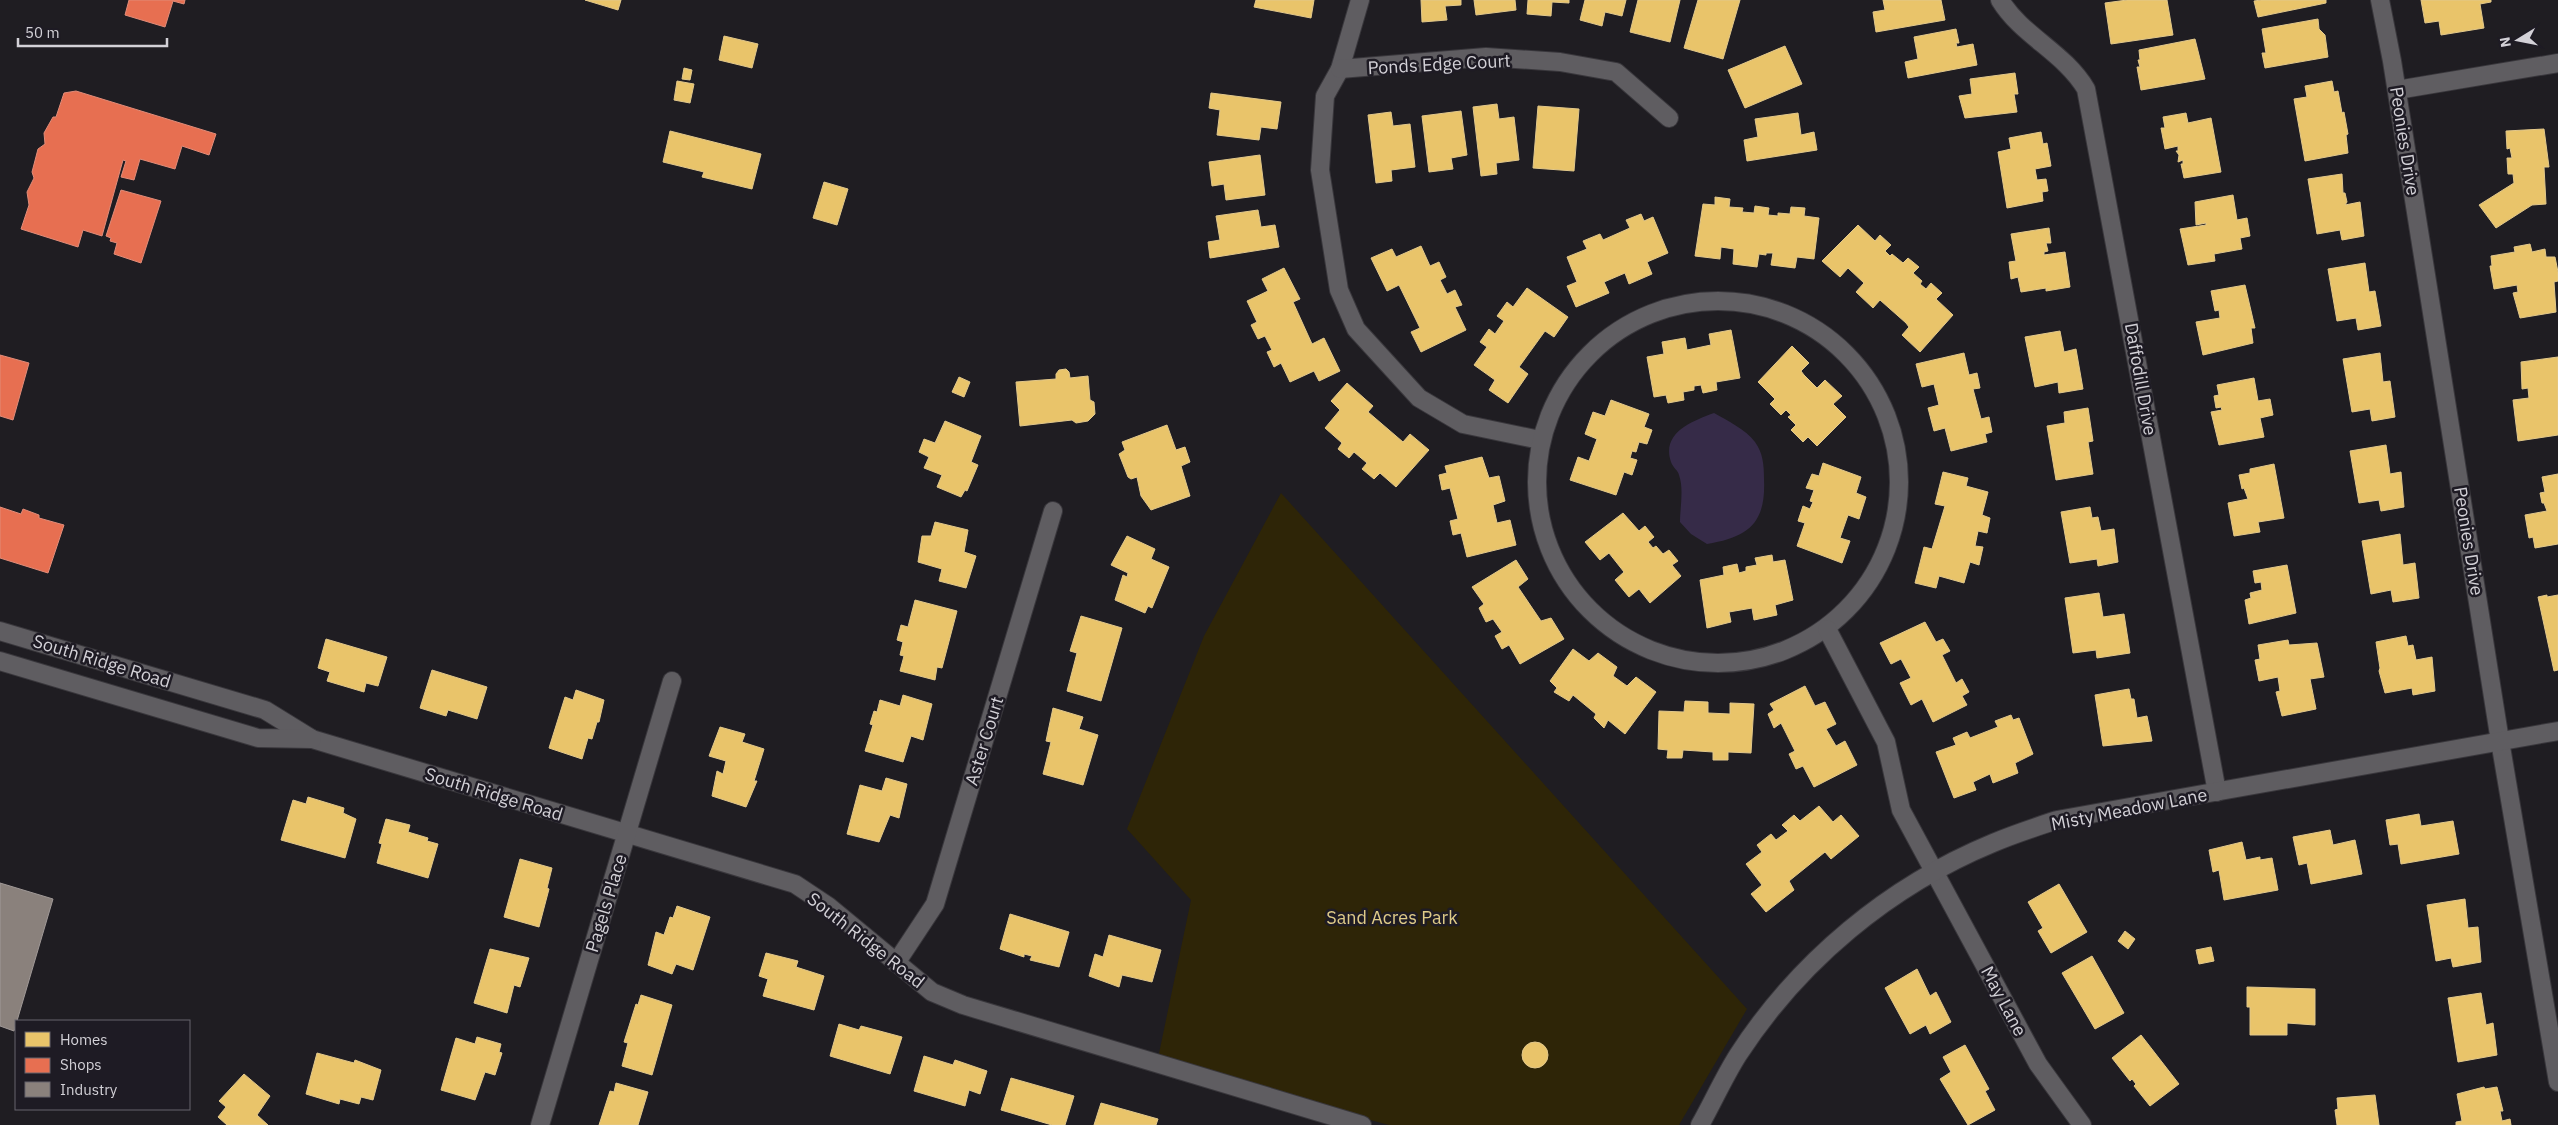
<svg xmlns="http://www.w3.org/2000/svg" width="2558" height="1125" viewBox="0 0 2558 1125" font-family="'IBM Plex Sans',sans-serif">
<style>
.green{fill:#2e2507}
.water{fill:#362b48}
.homes{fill:#e9c46a;stroke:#e2c88b}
.shops{fill:#e76f51;stroke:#e18c79}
.industry{fill:#8a817c;stroke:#a09997}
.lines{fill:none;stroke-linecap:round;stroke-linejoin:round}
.minor-casing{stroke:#39373c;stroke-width:20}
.minor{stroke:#5f5d61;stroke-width:18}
.labels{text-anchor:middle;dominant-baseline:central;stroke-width:5;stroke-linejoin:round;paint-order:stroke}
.street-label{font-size:18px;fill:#d3d1d7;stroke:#1e1b24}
.park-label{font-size:18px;fill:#dfcb88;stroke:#1e1b24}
</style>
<rect width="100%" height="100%" fill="#1f1d22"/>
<!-- green -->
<polygon class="green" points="1281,493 1747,1009 1679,1125 1389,1125 1157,1063 1191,900 1127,829 1204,636"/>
<!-- water -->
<path class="water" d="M1714 413C1728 421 1745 429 1755 442 1763 453 1764 465 1764 479 1766 523 1749 537 1707 544L1691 534 1680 522C1680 508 1684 489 1679 475 1678 470 1673 468 1671 462 1661 433 1692 421 1714 413Z"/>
<!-- homes -->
<g class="homes">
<polygon points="585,0 621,0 618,10"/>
<polygon points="1256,0 1314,0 1311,18 1254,7"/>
<polygon points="1421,0 1461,0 1461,5 1445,6 1447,20 1422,22"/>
<polygon points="1474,0 1515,0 1516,10 1476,15"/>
<polygon points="1528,0 1569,0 1569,3 1552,2 1551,16 1527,14"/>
<polygon points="1585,0 1626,0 1622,16 1605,12 1602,26 1580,20"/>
<polygon points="1638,0 1680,0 1670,42 1630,32"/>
<polygon points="1698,0 1740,0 1723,59 1684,48"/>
<polygon points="1883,0 1941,0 1945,20 1876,32 1873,12 1885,10"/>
<polygon points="2127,0 2167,0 2173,35 2111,44 2105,3"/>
<polygon points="2261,0 2326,0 2326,3 2258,17 2254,1"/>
<polygon points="2421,0 2491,0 2491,2 2480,4 2484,28 2441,35 2439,21 2425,23"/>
<polygon points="2318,19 2319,29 2325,35 2328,57 2265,68 2262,53 2266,53 2262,29"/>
<polygon points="1956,29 1959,43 1956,43 1957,47 1973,44 1977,65 1908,78 1905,62 1918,59 1914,37"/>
<polygon points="724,36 758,44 752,68 719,60"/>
<polygon points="2195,39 2205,79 2141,90 2137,67 2140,67 2138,60 2140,60 2139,50"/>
<polygon points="1785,46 1802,84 1745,108 1728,70"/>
<polygon points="684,68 692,70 690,80 682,79"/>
<polygon points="2015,73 2018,94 2014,94 2017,112 1965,118 1959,96 1972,94 1970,79"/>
<polygon points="677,81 694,84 690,103 674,100"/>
<polygon points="2332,81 2334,92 2338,91 2342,113 2344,112 2348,134 2346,135 2348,153 2305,161 2294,99 2307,97 2305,86"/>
<polygon points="1211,93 1281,102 1277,129 1261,127 1259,140 1217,135 1220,110 1209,108"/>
<polygon points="1497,104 1499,119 1514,117 1519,160 1496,163 1497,174 1481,176 1473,107"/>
<polygon points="1538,106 1579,109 1574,171 1533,168"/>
<polygon points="1461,111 1467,155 1451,158 1453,169 1429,172 1422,116"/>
<polygon points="1391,112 1393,126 1410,124 1415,167 1391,170 1392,181 1376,183 1368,115"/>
<polygon points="1798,113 1801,135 1814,132 1817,150 1747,161 1744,140 1758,137 1755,119"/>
<polygon points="2186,113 2188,123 2211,118 2221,172 2184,178 2181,164 2183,164 2183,160 2178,162 2179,155 2176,151 2178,151 2178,146 2165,149 2161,128 2165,128 2163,117"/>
<polygon points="2544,129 2549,167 2544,167 2546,204 2532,205 2496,228 2479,205 2514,183 2513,174 2508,174 2507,158 2512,158 2510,148 2507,149 2506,131"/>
<polygon points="670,131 761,154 752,189 702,177 704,172 663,162"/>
<polygon points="2041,132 2043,144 2047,143 2051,166 2035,169 2037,180 2046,179 2048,191 2042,192 2043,201 2007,208 1998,152 2011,149 2009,138"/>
<polygon points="1260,155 1265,195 1226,200 1224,184 1212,186 1209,162"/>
<polygon points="2342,174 2343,193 2345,193 2347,202 2345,205 2360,202 2364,236 2342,240 2340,230 2317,234 2308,179"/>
<polygon points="824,182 848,189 837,225 813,218"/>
<polygon points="2233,195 2237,220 2247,218 2250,236 2240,238 2242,249 2214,254 2215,261 2188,265 2180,229 2206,225 2206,223 2196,225 2195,202"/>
<polygon points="1715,197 1730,199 1729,207 1743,208 1742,212 1754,213 1755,206 1769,208 1768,215 1778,216 1778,213 1790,214 1791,207 1805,208 1804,216 1819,218 1814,259 1797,257 1795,268 1771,265 1773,253 1766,253 1766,255 1759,254 1757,267 1733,264 1734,249 1721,247 1720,259 1695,256 1703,204 1715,205"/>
<polygon points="1258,210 1261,227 1275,225 1279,247 1210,258 1208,242 1220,240 1216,216"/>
<polygon points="1641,214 1644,221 1653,217 1668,253 1647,262 1652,274 1629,284 1625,273 1604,282 1609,293 1576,307 1567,286 1577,282 1567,257 1587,249 1583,241 1600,234 1603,240 1630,228 1626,220"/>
<polygon points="1858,225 1875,241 1880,235 1891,245 1885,251 1890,256 1892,254 1903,263 1908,258 1919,267 1913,273 1922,281 1920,284 1926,289 1931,283 1942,293 1936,299 1953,315 1920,352 1902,335 1909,327 1906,323 1880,300 1873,308 1856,292 1864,283 1848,268 1840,277 1822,261"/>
<polygon points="2049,228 2051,243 2046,243 2048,251 2044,252 2044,255 2065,252 2070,287 2046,291 2046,288 2021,292 2018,277 2011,279 2009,262 2016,261 2011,234"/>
<polygon points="2530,244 2532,252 2545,249 2546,257 2555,257 2558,272 2558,281 2554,282 2556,312 2520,318 2513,293 2518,292 2517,285 2494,289 2490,266 2492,266 2491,256 2515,252 2514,247"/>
<polygon points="1421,246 1430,266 1439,262 1446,277 1440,280 1447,294 1455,290 1462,305 1455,307 1466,330 1421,352 1411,332 1420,328 1399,285 1387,291 1371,258 1392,249 1396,257"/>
<polygon points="2365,263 2369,292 2375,291 2381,326 2358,330 2356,318 2337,321 2328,269"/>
<polygon points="1284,268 1300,299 1293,302 1312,344 1324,338 1340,371 1319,381 1314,371 1290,382 1281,363 1274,367 1267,352 1272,350 1265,336 1258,339 1251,325 1257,322 1247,301 1268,291 1262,279"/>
<polygon points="2245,285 2255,328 2251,328 2253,343 2203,355 2196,322 2220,318 2219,310 2215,311 2211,291"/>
<polygon points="1527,288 1568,317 1554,337 1545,331 1519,367 1528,374 1508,403 1489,390 1495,380 1474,365 1487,347 1480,342 1489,329 1495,334 1504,321 1497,316 1507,302 1513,307"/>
<polygon points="1731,330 1740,378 1716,382 1717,390 1703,393 1701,385 1694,386 1694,390 1683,392 1684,400 1668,403 1666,395 1654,397 1647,357 1664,354 1662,342 1685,338 1687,350 1711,345 1709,334"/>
<polygon points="2060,331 2064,352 2076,349 2083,389 2059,393 2058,382 2035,387 2025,337"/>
<polygon points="1792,346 1809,363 1801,371 1804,375 1817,388 1825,380 1842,396 1833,404 1846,417 1817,446 1808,437 1803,442 1791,430 1796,425 1788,417 1791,415 1786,410 1781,415 1770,404 1775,399 1758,382"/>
<polygon points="1964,353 1969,375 1977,373 1980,388 1973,389 1981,419 1989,417 1992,432 1985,434 1987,442 1951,451 1945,428 1934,431 1928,408 1939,405 1934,384 1922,387 1916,364"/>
<polygon points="2380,353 2383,382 2390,381 2395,417 2372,421 2370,409 2352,412 2343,359"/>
<polygon points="2558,357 2558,435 2518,441 2513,400 2529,398 2528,388 2522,389 2521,362"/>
<polygon points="1066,369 1069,372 1070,378 1088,376 1090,400 1094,402 1095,414 1088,421 1076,423 1072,420 1020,426 1016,382 1056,379 1056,374 1059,370"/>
<polygon points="959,377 970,382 964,397 952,392"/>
<polygon points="2254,378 2258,401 2270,399 2273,415 2260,418 2264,437 2219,445 2211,412 2222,410 2221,407 2216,408 2214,396 2219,395 2217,385"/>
<polygon points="1347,383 1373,406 1368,412 1403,442 1410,434 1429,450 1396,487 1380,473 1374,479 1362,469 1367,463 1354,452 1349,458 1338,449 1342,443 1325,428 1340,410 1331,401"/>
<polygon points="1611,400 1649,414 1644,427 1652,430 1647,444 1639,442 1636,452 1632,451 1630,458 1637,460 1632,475 1624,472 1616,495 1570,480 1578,457 1589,461 1597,439 1585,434 1593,412 1605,416"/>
<polygon points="2088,408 2093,441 2088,442 2093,474 2056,480 2047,426 2065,423 2064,412"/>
<polygon points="945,421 981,436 971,462 978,465 967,491 965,490 961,497 937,487 942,475 924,468 929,457 919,452 924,439 935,443"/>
<polygon points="1167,425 1176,450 1185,447 1190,462 1181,466 1190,496 1151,510 1141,496 1137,477 1131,479 1128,477 1119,454 1125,450 1122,442"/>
<polygon points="2386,445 2390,474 2401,472 2404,507 2381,511 2379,500 2359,503 2350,451"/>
<polygon points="1482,457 1489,478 1499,476 1505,501 1493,505 1497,523 1510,520 1516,545 1467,557 1461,533 1453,535 1450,521 1458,519 1450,488 1442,490 1439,475 1447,473 1445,466"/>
<polygon points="1823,463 1861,477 1856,493 1866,497 1859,519 1848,515 1840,538 1850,541 1842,563 1797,546 1805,523 1798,521 1803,506 1810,509 1813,502 1810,501 1814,490 1806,488 1812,474 1819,476"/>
<polygon points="2274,464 2284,518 2258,522 2260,532 2234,536 2228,503 2248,499 2244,488 2242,489 2239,475 2250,473 2250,469"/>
<polygon points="1943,472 1968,478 1966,486 1988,492 1982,515 1990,518 1987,533 1978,531 1975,546 1983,547 1979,565 1970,562 1964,583 1939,576 1936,588 1915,583 1924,547 1932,549 1945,506 1935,504"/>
<polygon points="2558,474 2558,544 2535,548 2533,537 2529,538 2525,515 2547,511 2544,503 2542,503 2540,493 2545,492 2542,477"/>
<polygon points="2090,507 2092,518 2098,517 2101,531 2114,529 2118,562 2098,566 2097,559 2070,563 2061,512"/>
<polygon points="1623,513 1639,531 1645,526 1654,537 1648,542 1653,548 1656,546 1663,554 1669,550 1678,561 1672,565 1681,576 1650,603 1639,589 1629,597 1615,580 1624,572 1609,553 1600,560 1585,542"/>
<polygon points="935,522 968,530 964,552 976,556 966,588 939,581 942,569 918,562 922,536 931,536"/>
<polygon points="2400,534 2403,565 2415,563 2419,598 2393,602 2391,590 2371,594 2362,541"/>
<polygon points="1127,536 1155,549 1151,559 1169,567 1152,608 1148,606 1145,613 1115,600 1123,575 1127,577 1128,573 1111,565"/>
<polygon points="1772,555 1773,562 1785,560 1793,600 1775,605 1777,615 1754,620 1752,608 1729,612 1731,622 1707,628 1700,580 1724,575 1723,567 1737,564 1739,573 1746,571 1746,567 1757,565 1755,558"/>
<polygon points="1516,560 1528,579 1518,587 1541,621 1551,618 1564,639 1520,664 1509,645 1502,649 1495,636 1502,632 1493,619 1486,622 1479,608 1484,604 1472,587"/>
<polygon points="2287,565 2296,613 2249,624 2245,600 2251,598 2250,593 2262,590 2261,582 2255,583 2253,571"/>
<polygon points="2099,593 2103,617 2124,614 2130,653 2097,658 2096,650 2073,653 2065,598"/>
<polygon points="2547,595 2547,597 2558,595 2558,670 2554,671 2538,597"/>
<polygon points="915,600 957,611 942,668 937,667 935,680 900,671 904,656 900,655 903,642 897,640 901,625 908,627"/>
<polygon points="1081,616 1122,628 1101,701 1067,691 1077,653 1070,651"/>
<polygon points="1925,622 1936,642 1943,639 1950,651 1942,655 1956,683 1962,679 1969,692 1962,696 1967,705 1933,722 1922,699 1911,705 1900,683 1911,678 1901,659 1891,664 1880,643"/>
<polygon points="2406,636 2408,646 2413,645 2416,660 2432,657 2435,691 2413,695 2412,688 2385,693 2379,671 2380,668 2376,642"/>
<polygon points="326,639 387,657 378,686 366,683 364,692 327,681 330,672 318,668"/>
<polygon points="2288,640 2289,645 2317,643 2324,677 2310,679 2316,709 2282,716 2276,692 2280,691 2278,677 2259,681 2255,660 2260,659 2258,645"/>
<polygon points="1573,649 1589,661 1598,653 1617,667 1613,676 1627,686 1636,677 1656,692 1625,734 1608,720 1604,728 1594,718 1596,714 1573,695 1569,701 1554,692 1557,688 1550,681"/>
<polygon points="432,670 487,687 477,719 448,710 446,716 420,708"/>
<polygon points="1805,686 1815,706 1825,702 1836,724 1826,729 1836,746 1845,741 1857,765 1814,787 1803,766 1796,769 1789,754 1795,751 1781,723 1774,728 1768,714 1774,710 1770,704"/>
<polygon points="2129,689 2131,699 2134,699 2137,718 2147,716 2152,741 2103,746 2095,695"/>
<polygon points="576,690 604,700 599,722 597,722 592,739 588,738 582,759 549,748 565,697 573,700"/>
<polygon points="903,695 932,704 923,740 911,736 903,762 865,751 873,725 870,724 874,711 877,712 880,700 900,706"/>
<polygon points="1685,701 1708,702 1708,713 1730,714 1730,703 1754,704 1751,753 1728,752 1728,760 1713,760 1713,752 1683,750 1682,758 1667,758 1668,750 1658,749 1659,711 1684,712"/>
<polygon points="1053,708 1083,717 1079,729 1098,735 1083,785 1043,774 1051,742 1046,741"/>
<polygon points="2011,715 2013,720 2019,718 2033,754 2015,763 2018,773 1993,783 1990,774 1973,782 1976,790 1954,798 1936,752 1956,745 1953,738 1967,732 1970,738 1998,727 1995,721"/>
<polygon points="720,727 745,734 742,742 764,749 754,781 757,781 746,807 712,796 717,771 723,774 726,761 709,756"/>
<polygon points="886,778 907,784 899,818 890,815 879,842 847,834 860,785 882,791"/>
<polygon points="308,797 344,808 343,813 356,819 345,858 281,840 293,800 306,804"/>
<polygon points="1819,806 1833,822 1841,815 1859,836 1831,859 1825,852 1789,881 1794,890 1766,912 1751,894 1762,885 1746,864 1762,852 1757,845 1771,834 1776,840 1788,831 1782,825 1794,815 1800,821"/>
<polygon points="2419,814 2421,826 2453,821 2459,854 2401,864 2398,844 2390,845 2386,820"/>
<polygon points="386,819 410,825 408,832 428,838 427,841 438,844 428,878 377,863 382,844 379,843"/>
<polygon points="2330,830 2333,845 2355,840 2362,874 2311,884 2307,863 2299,865 2293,837"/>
<polygon points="2242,842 2246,860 2260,857 2260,860 2272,858 2278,890 2224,900 2219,870 2213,872 2209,850"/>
<polygon points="520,859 552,868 547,888 549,889 539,927 504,917"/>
<polygon points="2059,884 2087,932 2051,953 2038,931 2043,928 2028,902"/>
<polygon points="2465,899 2468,928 2478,927 2481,962 2453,967 2451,958 2436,961 2427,905"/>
<polygon points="677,906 710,917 693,970 676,964 672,974 648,965 656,932 664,935 670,917 673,918"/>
<polygon points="1010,914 1069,932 1059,967 1030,960 1032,956 1024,954 1024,957 1000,949"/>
<polygon points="2125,931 2135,939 2128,949 2118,941"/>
<polygon points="1109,935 1161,950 1152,982 1122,975 1119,987 1089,976 1095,954 1103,957"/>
<polygon points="2211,947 2214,961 2199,964 2196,950"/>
<polygon points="490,949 529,958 520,987 514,985 507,1013 474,1003"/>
<polygon points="766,953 798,961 796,967 824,976 814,1010 763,996 768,979 759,976"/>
<polygon points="2092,956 2124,1013 2095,1029 2062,973"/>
<polygon points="1917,969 1930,996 1936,992 1951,1022 1930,1034 1926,1025 1910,1034 1885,988"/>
<polygon points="2247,987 2315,989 2315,1025 2287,1023 2287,1035 2250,1035 2250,1007 2247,1007"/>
<polygon points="2481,993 2486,1025 2493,1023 2497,1055 2458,1062 2448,998"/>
<polygon points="641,995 672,1005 652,1075 622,1066 628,1043 624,1042 636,1004 638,1005"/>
<polygon points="839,1024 859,1030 861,1026 902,1037 890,1074 830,1056"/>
<polygon points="2141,1035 2179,1084 2150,1106 2134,1086 2136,1084 2132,1079 2130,1081 2112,1058"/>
<polygon points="477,1037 501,1044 499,1052 502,1053 495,1075 485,1072 475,1100 441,1090 456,1038 475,1044"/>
<circle cx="1535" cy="1055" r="13"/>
<polygon points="1965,1045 1989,1089 1985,1091 1995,1110 1968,1125 1940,1079 1951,1072 1943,1057"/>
<polygon points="317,1053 354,1063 355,1060 381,1070 373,1100 361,1097 359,1104 340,1099 339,1104 306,1094"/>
<polygon points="924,1056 953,1065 955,1060 987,1071 980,1094 969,1090 965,1106 914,1091"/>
<polygon points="244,1074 270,1096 257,1115 268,1125 227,1125 218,1117 226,1107 219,1101"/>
<polygon points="1011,1078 1074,1096 1065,1125 1052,1125 1001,1110"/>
<polygon points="616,1083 648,1092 638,1125 599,1125 610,1091 614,1092"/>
<polygon points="2484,1087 2485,1089 2497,1087 2503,1111 2500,1111 2502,1121 2510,1119 2511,1125 2456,1125 2456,1122 2462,1121 2457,1094"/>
<polygon points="2375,1095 2379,1125 2337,1125 2335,1110 2338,1109 2337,1098"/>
<polygon points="1101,1103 1158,1119 1156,1125 1094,1125"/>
</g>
<!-- shops -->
<g class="shops">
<polygon points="129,0 185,0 184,4 173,1 165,27 125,15"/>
<polygon points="76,91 216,134 209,155 182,146 175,169 140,159 134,180 121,177 126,161 123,160 102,236 83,230 78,247 21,229 29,205 27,192 34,178 32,172 38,149 45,144 44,133 53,117 56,117 64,93"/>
<polygon points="121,190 161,201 141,263 114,254 117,243 110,241 111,238 106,236"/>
<polygon points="0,355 29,363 13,420 0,416"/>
<polygon points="0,507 21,514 23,509 39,515 39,518 64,525 48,573 0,558"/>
</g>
<!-- industry -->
<polygon class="industry" points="0,883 53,899 14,1031 0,1026"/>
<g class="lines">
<defs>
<g id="minor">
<polyline points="1360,0 1340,69 1325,96 1320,170 1339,290 1356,329 1419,398 1463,424 1540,440"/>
<path d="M2000 0C2022 36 2064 52 2086 89L2217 792"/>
<polyline points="2380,0 2392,61 2500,741 2558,1082"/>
<polyline points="1340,69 1486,57 1560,62 1616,72 1669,118"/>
<polyline points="2397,90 2558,63"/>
<circle cx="1718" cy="482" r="181"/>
<polyline points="1827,629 1886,742 1901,810 2038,1064 2082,1125"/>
<polyline points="0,631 265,710 312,739 795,884 828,906 932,992 963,1005 1362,1125"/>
<polyline points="0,661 258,738 312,739"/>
<polyline points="896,963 935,904 1053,511"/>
<polyline points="540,1125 672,681"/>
<path d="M1700 1125C1713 1102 1724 1077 1738 1055 1799 961 1889 886 1993 843 2014 834 2036 827 2057 820L2558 731"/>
</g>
</defs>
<!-- minor casing -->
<use href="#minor" class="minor-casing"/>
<!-- minor -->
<use href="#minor" class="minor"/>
</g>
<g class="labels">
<!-- street labels -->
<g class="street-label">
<text transform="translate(1439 64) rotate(-3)">Ponds Edge Court</text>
<text transform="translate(2405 141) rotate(81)">Peonies Drive</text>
<text transform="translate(2141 379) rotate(80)">Daffodill Drive</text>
<text transform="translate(2469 541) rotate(81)">Peonies Drive</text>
<text transform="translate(102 661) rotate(17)">South Ridge Road</text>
<text transform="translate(984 741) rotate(-73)">Aster Court</text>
<text transform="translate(494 794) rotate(17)">South Ridge Road</text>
<text transform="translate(2129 809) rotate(-11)">Misty Meadow Lane</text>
<text transform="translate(606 903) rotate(-73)">Pagels Place</text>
<text transform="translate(866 940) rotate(38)">South Ridge Road</text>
<text transform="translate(2004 1001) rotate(62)">May Lane</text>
</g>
<!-- park labels -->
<g class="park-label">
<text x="1392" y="917">Sand Acres Park</text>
</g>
</g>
<!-- legend -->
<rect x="15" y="1020" width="175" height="90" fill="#1e1b24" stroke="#66646c"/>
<rect x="25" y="1032" width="25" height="15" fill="#e9c46a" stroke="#66646c"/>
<text x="60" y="1045" font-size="15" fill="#d3d1d7">Homes</text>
<rect x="25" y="1058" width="25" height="15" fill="#e76f51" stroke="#66646c"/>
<text x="60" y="1070" font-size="15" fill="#d3d1d7">Shops</text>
<rect x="25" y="1082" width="25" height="15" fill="#8a817c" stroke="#66646c"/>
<text x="60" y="1095" font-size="15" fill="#d3d1d7">Industry</text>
<!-- north arrow -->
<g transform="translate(2518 40) rotate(260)" stroke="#1e1b24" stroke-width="4" paint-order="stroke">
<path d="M0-4L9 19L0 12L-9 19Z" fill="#d3d1d7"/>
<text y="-8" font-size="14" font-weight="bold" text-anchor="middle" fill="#d3d1d7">N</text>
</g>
<!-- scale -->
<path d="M18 38v8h149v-8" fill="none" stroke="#d3d1d7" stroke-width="2.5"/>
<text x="25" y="38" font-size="15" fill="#d3d1d7" stroke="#1e1b24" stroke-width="4" paint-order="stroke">50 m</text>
</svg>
